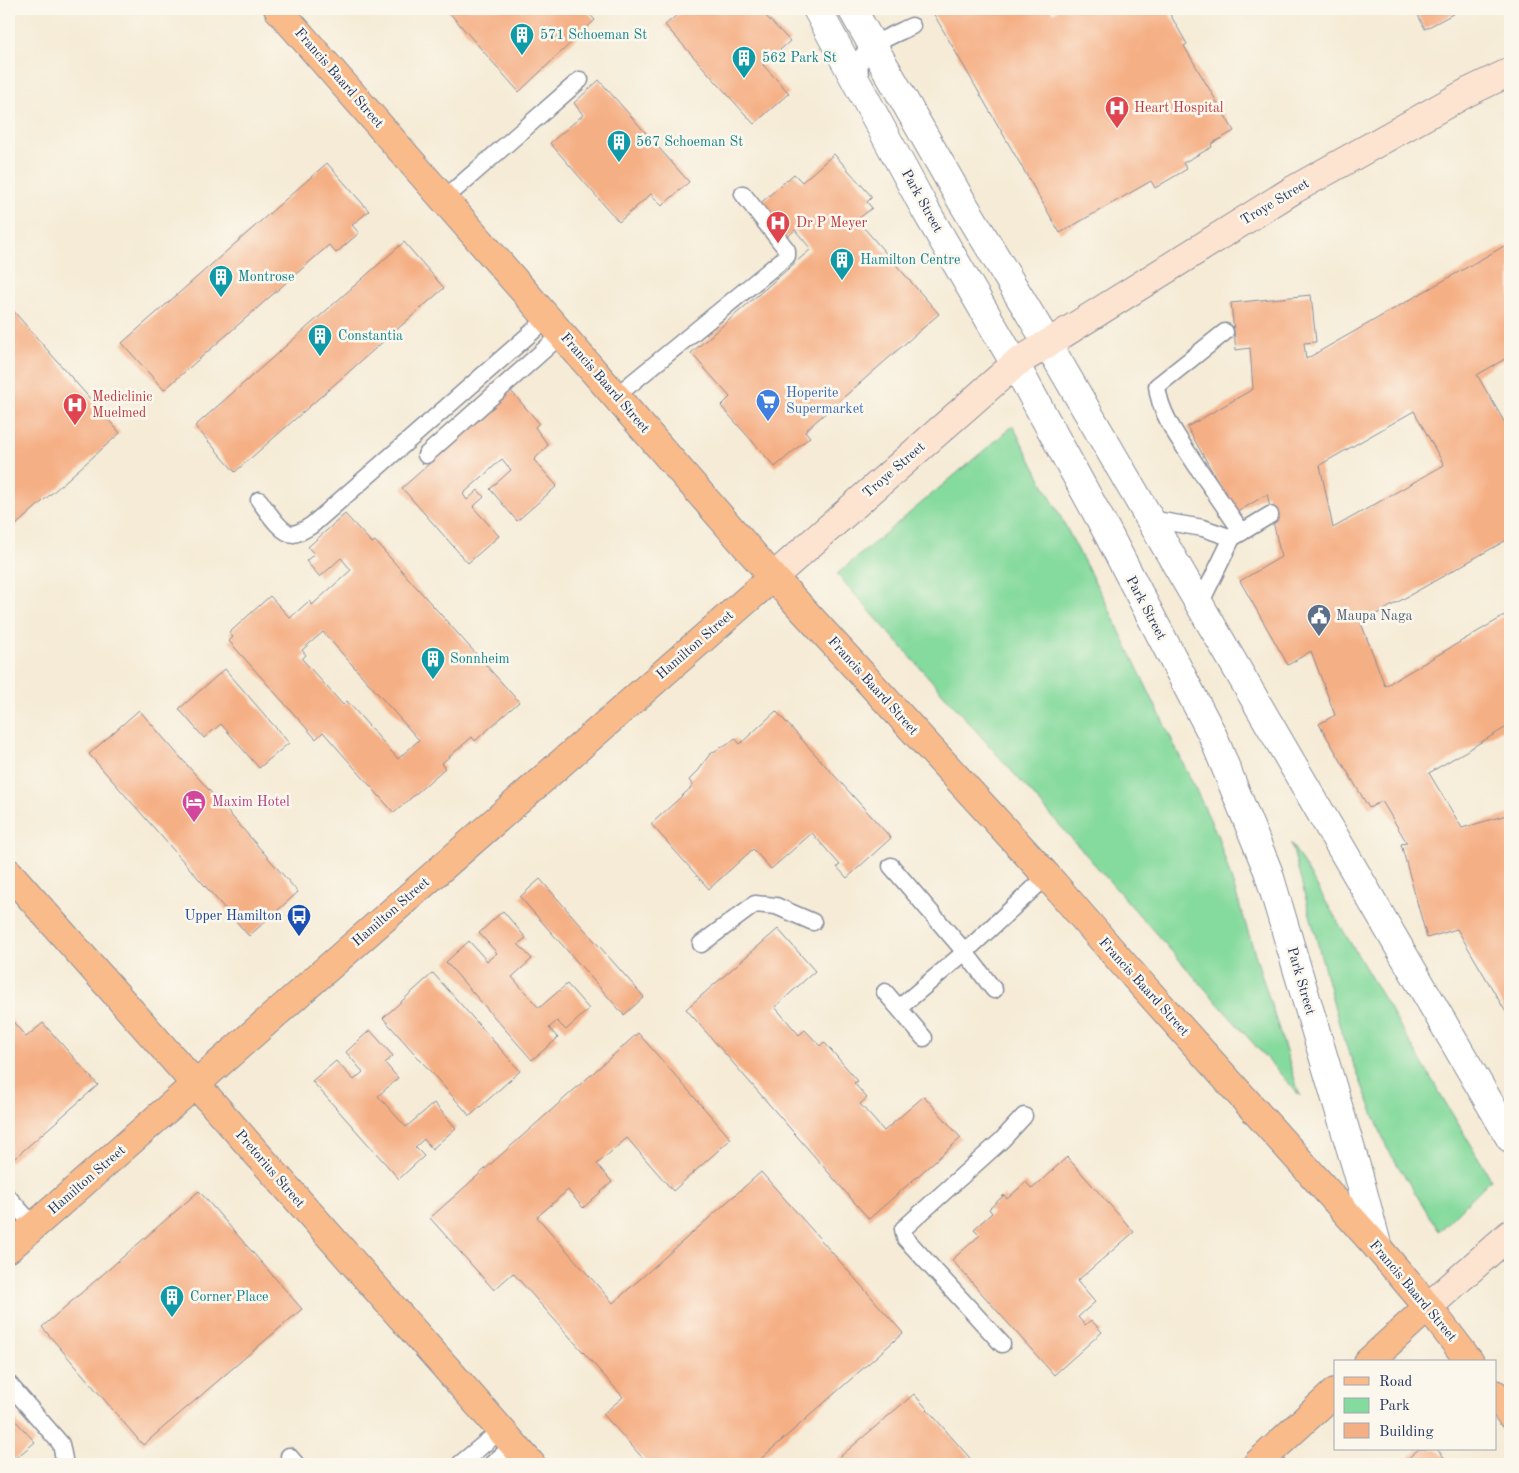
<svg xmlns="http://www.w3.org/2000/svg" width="1519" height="1473" viewBox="0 0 1519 1473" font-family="'Old Standard TT',serif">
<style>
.green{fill:#85da9d;stroke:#50847e}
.building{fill:#f5af84;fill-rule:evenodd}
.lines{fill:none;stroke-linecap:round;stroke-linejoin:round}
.service-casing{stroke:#888d9a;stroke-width:19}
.tertiary-casing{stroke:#888d9a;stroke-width:30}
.secondary-casing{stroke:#888d9a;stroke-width:30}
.primary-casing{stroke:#888d9a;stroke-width:30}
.service{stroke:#fff;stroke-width:16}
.tertiary{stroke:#fff;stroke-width:28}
.secondary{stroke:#fde4d1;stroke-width:28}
.primary{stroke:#fabb8b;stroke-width:28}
.labels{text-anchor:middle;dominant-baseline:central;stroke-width:5;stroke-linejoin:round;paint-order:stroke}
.culture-label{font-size:14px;fill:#0d838f;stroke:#fbf7ec;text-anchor:start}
.street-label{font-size:14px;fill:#1b2f5e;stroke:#fbf7ec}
.health-label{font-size:14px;fill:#be3a42;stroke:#fbf7ec;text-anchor:start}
.shop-label{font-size:14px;fill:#366cbe;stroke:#fbf7ec;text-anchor:start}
.service-label{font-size:14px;fill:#4e5e75;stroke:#fbf7ec;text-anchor:start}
.hotel-label{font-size:14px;fill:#b23c85;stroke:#fbf7ec;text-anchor:start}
.transit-label{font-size:14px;fill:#164399;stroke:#fbf7ec;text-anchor:end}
</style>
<rect width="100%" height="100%" fill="#fbf7ec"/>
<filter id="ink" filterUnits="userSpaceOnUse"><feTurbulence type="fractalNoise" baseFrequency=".02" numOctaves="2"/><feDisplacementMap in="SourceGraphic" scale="10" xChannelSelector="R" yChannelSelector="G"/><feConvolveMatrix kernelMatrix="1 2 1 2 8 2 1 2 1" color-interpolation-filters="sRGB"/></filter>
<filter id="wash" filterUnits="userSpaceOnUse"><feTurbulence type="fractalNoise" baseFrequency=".0096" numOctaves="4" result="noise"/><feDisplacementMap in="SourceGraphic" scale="20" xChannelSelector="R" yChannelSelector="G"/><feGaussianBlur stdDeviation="1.12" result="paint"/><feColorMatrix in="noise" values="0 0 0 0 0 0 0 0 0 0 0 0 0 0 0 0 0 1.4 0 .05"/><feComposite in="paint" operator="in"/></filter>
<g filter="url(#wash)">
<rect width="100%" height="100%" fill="#f5ebd6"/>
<!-- green -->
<g class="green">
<polygon points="1013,426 1109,609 1217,834 1300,1096 837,574"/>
<polygon points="1291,843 1491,1179 1439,1231 1387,1148 1342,1035"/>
</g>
<g id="blocks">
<!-- building -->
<g class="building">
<polygon points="446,9 520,9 522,11 525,9 585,9 595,20 519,92"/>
<polygon points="684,9 759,9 790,41 763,65 789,93 754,124 665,25"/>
<polygon points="936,9 1051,9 1053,13 1059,9 1167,9 1187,44 1184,46 1234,131 1211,144 1212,147 1183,163 1187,169 1155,188 1151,181 1060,233 932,11"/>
<polygon points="1415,9 1462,9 1425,29"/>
<polygon points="599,80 689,182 662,206 651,194 619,222 550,143 583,115 574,103"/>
<polygon points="834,154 872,197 867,202 872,208 857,220 939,314 805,431 810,437 775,467 721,406 730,397 691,353 811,249 795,230 785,239 756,207 794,174 802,182"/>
<polygon points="327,163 369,211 352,225 359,233 336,253 329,245 164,390 122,343"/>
<polygon points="404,242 444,288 235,472 195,426"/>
<path d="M1506 245 1510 253V356L1477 375 1508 428 1510 427V538L1361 623 1385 686 1506 615 1510 622V725L1429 773 1462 828 1510 814V1019L1457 929 1427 938 1401 844 1407 843 1382 801 1369 808 1319 724 1335 715 1311 651 1288 665 1240 581 1281 557 1267 494 1236 513 1187 427 1253 389 1250 348 1236 350 1231 303 1311 295 1316 342 1304 343 1306 359ZM1414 411 1444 465 1333 528 1320 465Z"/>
<polygon points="9,306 120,433 9,531"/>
<polygon points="511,391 539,423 535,427 548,445 534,460 557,486 517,521 490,489 511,470 502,459 463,494 467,500 478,490 484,497 473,507 499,536 468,563 402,488"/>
<path d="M345 514 372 543 375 541 519 702 475 741 472 737 441 764 445 768 394 813 323 732 316 739 229 641 233 637 229 633 270 596 290 618 309 601 312 605 351 570 341 558 320 577 306 561 314 554 308 547ZM323 632 419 740 398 759 347 701 343 705 302 659 306 655 302 650Z"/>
<polygon points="225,669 289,743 259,768 221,724 204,738 179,709"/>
<polygon points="139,710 298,892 249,936 89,754"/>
<polygon points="776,711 891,838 847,878 837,867 840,865 812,833 771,869 753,849 709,889 651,824 693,786 689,780 699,770 704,762 710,754 718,749 727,745 735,738 740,744"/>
<polygon points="540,879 644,997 624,1015 520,897"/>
<polygon points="503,911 526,938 518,944 532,959 512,977 539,1008 567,984 589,1009 566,1030 557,1021 549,1028 558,1038 532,1060 446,962 469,941 487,961 497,953 479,933"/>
<polygon points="778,929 815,971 775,1007 799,1035 805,1030 820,1046 824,1042 858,1081 854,1083 867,1098 860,1104 884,1131 924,1096 961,1138 869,1219 686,1009"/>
<polygon points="433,973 520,1071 470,1116 383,1018"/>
<polygon points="9,1017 26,1037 43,1023 98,1085 9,1163"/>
<polygon points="370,1030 393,1056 385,1063 398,1078 378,1096 406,1127 434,1103 456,1128 432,1149 424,1139 415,1147 424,1156 399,1179 312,1081 336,1061 354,1080 363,1072 346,1052"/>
<polygon points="638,1033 731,1139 673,1191 627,1138 597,1164 612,1182 583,1208 568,1190 537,1217 613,1303 761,1172 903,1333 755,1464 648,1464 603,1414 623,1397 513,1273 494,1290 430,1218"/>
<polygon points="1510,1052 1510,1067 1504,1056"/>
<polygon points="1067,1157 1134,1232 1077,1281 1095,1302 1078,1317 1085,1325 1091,1320 1102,1332 1054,1375 952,1260 980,1235 974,1229 992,1213 989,1209 1004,1195 1007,1199 1026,1182 1032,1189"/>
<polygon points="199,1191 302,1309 143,1445 42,1327"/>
<polygon points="914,1394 975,1464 838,1464 835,1461"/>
<polygon points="13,1418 35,1442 9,1464 9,1422"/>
<polygon points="1419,1449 1437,1449 1450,1464 1401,1464"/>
</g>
</g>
</g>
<g filter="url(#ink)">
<use href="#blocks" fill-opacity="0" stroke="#888d9a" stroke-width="1"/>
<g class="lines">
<defs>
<g id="service">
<path d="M861 83C860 75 858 66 861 58 867 44 898 33 912 26"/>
<polyline points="444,199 580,80"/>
<path d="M1225 332 1157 386C1160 416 1182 443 1198 468 1213 489 1227 511 1242 532"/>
<polyline points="616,396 787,256 787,250 743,194"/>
<polyline points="426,455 562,334"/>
<path d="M259 500C266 509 281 534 293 534 300 533 306 529 312 525L548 318"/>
<polyline points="1150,519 1203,528 1232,538"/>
<polyline points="1200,604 1232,538 1270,515"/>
<polyline points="891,866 965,952 994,990"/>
<polyline points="701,944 755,904 776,906 813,922"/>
<polyline points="885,992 924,1038"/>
<polyline points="900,1007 965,952 1047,876"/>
<polyline points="9,1198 34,1226"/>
<polyline points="1002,1344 905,1238 903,1229 1002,1140 1024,1116"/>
<polyline points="9,1384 61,1444 64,1459 62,1464"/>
<polyline points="289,1456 296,1464"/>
<polyline points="460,1464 501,1430"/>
<polyline points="492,1464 514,1445"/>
</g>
<g id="tertiary">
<polyline points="817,9 926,211 1015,364 1105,528 1212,734 1268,871 1358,1173 1378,1248"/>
<polyline points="852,9 958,195 1048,344 1510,1138"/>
</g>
<g id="secondary">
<polyline points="773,577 1015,364 1293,190 1468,92 1510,72"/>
<polyline points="1428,1307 1510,1234"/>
</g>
<g id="primary">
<polyline points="278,9 773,577 1047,876 1126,967 1378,1248 1428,1307 1470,1362"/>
<polyline points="9,873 531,1464"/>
<polyline points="9,1248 773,577"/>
<polyline points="1368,1362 1428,1307"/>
<polyline points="1495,1394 1510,1414"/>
<polyline points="1257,1464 1335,1392"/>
</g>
</defs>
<!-- service casing -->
<use href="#service" class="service-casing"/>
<!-- tertiary casing -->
<use href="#tertiary" class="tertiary-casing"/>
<!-- secondary casing -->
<use href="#secondary" class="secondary-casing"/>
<!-- primary casing -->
<use href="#primary" class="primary-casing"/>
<!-- service -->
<use href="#service" class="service"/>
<!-- tertiary -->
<use href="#tertiary" class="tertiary"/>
<!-- secondary -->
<use href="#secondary" class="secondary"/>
<!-- primary -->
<use href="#primary" class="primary"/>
</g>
</g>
<!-- icons -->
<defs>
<symbol id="building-pin" viewBox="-11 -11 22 30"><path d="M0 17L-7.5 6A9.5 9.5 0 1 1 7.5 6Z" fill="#0f9aa8" stroke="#fbf7ec"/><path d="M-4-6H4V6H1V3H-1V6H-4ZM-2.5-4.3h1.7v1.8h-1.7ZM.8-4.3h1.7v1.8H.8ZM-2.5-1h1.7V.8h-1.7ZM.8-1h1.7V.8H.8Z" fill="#fff"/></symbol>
<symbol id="hospital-pin" viewBox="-11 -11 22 30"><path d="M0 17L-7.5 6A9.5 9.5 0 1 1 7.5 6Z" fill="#e0444e" stroke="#fbf7ec"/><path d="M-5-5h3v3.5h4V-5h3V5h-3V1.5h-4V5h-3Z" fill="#fff"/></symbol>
<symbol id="supermarket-pin" viewBox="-11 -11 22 30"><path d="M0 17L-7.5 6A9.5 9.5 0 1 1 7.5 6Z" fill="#3f7fe0" stroke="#fbf7ec"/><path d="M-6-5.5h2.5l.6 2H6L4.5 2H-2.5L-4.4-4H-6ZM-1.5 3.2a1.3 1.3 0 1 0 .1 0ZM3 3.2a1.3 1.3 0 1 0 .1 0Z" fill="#fff"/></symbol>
<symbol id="civic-pin" viewBox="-11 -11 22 30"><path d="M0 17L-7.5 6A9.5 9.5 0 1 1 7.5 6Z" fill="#5c6f8a" stroke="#fbf7ec"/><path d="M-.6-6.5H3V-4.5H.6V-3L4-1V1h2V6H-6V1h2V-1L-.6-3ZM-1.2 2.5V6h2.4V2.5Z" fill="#fff"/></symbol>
<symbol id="hotel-pin" viewBox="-11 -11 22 30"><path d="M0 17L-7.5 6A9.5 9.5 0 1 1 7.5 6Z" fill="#d1479c" stroke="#fbf7ec"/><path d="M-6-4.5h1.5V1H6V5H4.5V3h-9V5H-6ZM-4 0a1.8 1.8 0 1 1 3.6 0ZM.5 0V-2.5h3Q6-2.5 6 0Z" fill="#fff"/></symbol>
<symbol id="bus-pin" viewBox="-11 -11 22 30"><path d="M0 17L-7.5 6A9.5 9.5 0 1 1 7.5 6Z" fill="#1a4fb4" stroke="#fbf7ec"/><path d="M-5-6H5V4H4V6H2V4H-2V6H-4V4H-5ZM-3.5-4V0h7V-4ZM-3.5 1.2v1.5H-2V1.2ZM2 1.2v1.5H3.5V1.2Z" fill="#fff"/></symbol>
</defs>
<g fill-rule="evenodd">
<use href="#building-pin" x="508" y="21" width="28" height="38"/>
<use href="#building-pin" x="730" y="44" width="28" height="38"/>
<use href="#hospital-pin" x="1103" y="94" width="28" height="38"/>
<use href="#building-pin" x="605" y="128" width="28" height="38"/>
<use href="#hospital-pin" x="764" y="209" width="28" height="38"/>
<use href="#building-pin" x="828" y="246" width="28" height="38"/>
<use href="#building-pin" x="207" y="263" width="28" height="38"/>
<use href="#building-pin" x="306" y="322" width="28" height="38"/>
<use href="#supermarket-pin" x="754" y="387" width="28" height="38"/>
<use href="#hospital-pin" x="61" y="391" width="28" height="38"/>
<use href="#civic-pin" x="1305" y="602" width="28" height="38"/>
<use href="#building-pin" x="419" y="645" width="28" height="38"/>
<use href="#hotel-pin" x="180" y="788" width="28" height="38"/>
<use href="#bus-pin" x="285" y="902" width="28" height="38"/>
<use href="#building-pin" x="158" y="1283" width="28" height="38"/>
</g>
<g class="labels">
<!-- culture labels -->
<g class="culture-label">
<text x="540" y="35">571 Schoeman St</text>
<text x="762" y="58">562 Park St</text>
<text x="636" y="142">567 Schoeman St</text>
<text x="860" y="260">Hamilton Centre</text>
<text x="238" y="277">Montrose</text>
<text x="338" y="336">Constantia</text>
<text x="450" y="659">Sonnheim</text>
<text x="190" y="1297">Corner Place</text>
</g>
<!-- street labels -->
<g class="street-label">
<text transform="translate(339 78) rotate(49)">Francis Baard Street</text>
<text transform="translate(922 201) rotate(61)">Park Street</text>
<text transform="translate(1275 202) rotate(-31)">Troye Street</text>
<text transform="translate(605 383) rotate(49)">Francis Baard Street</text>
<text transform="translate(894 470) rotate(-41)">Troye Street</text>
<text transform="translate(1146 608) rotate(62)">Park Street</text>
<text transform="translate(695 645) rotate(-41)">Hamilton Street</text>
<text transform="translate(873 686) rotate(48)">Francis Baard Street</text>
<text transform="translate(391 912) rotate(-41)">Hamilton Street</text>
<text transform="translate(1301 981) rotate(74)">Park Street</text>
<text transform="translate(1144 987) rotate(48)">Francis Baard Street</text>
<text transform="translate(270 1169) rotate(49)">Pretorius Street</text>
<text transform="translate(87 1180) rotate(-41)">Hamilton Street</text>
<text transform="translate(1413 1291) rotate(50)">Francis Baard Street</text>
</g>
<!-- health labels -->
<g class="health-label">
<text x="1134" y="108">Heart Hospital</text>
<text x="796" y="223">Dr P Meyer</text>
<text x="92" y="397">Mediclinic<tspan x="92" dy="16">Muelmed</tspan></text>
</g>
<!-- shop labels -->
<g class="shop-label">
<text x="786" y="393">Hoperite<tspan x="786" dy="16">Supermarket</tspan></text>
</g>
<!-- service labels -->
<g class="service-label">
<text x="1336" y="616">Maupa Naga</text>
</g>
<!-- hotel labels -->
<g class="hotel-label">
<text x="212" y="802">Maxim Hotel</text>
</g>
<!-- transit labels -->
<g class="transit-label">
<text x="282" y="916">Upper Hamilton</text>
</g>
</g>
<!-- margin -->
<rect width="1519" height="1473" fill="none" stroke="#fbf7ec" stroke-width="30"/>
<!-- legend -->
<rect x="1334" y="1360" width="162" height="90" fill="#fbf7ec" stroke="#a1a7b3"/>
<rect x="1344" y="1377" width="25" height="8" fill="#fabb8b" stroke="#a1a7b3"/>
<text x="1379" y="1386" font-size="15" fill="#1b2f5e">Road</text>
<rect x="1344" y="1398" width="25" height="15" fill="#85da9d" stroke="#a1a7b3"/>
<text x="1379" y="1410" font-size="15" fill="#1b2f5e">Park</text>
<rect x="1344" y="1423" width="25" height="15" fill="#f5af84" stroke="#a1a7b3"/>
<text x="1379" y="1436" font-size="15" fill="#1b2f5e">Building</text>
</svg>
